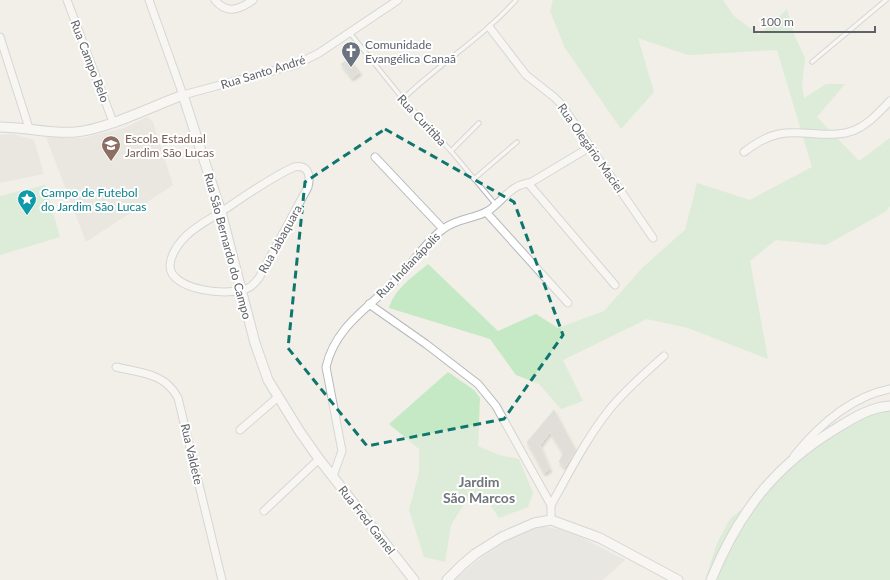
<svg xmlns="http://www.w3.org/2000/svg" width="890" height="580" viewBox="0 0 890 580" font-family="Lato,sans-serif">
<style>
.industrial{fill:#e0deda}
.education{fill:#e1ded6}
.green{fill:#c5e8c5}
.building{fill:#cccac5;stroke:#d6d1c6;filter:url(#shadow)}
.lines{fill:none;stroke-linecap:round;stroke-linejoin:round}
.service-casing{stroke:#b5b8bc;stroke-width:5.5}
.minor-casing{stroke:#b5b8bc;stroke-width:9}
.tertiary-casing{stroke:#b5b8bc;stroke-width:11}
.service{stroke:#fff;stroke-width:3.5}
.minor{stroke:#fff;stroke-width:7}
.tertiary{stroke:#fff;stroke-width:9}
.marked{fill:none;stroke:#0f766e;stroke-width:3;stroke-dasharray:8 5;stroke-linejoin:round}
.labels{text-anchor:middle;dominant-baseline:central;stroke-width:4;stroke-linejoin:round;paint-order:stroke}
.worship-label{font-size:12px;fill:#5b616d;stroke:#fff;text-anchor:start}
.street-label{font-size:12px;fill:#5f6368;stroke:#fff}
.education-label{font-size:12px;fill:#785e54;stroke:#fff;text-anchor:start}
.culture-label{font-size:12px;fill:#0d838f;stroke:#fff;text-anchor:start}
.quarter-label{font-size:14px;font-weight:bold;fill:#70757a;stroke:#fff}
</style>
<defs>
<filter id="shadow"><feDropShadow dx="1.5" dy="3" stdDeviation="1" flood-color="#0004"/></filter>
</defs>
<rect width="100%" height="100%" fill="#f1efe8"/>
<!-- industrial -->
<polygon class="industrial" points="542,526 558,529 577,535 625,560 603,580 454,580 482,557 514,536"/>
<!-- education -->
<g class="education">
<polygon points="147,117 153,122 173,185 86,242 46,137 83,138 124,128"/>
<polygon points="13,134 34,140 44,174 0,183 0,135"/>
</g>
<!-- green -->
<g class="green">
<path d="M553 0H723L734 16 759 35 787 9 795 37 805 58 802 84 804 98 826 84H845L817 117 859 161 890 138V206L885 212 826 245 776 240 750 261 768 359 688 328 647 319 563 360 583 401 561 409 539 384 516 375 490 339 389 308C395 288 413 277 428 264L498 331 536 314 558 328 604 311 642 268 685 230 697 183 750 200 812 167 777 50 688 55 638 38 654 92 621 129 565 48 550 11Z"/>
<polygon points="45,185 60,237 0,255 0,196"/>
<polygon points="448,372 474,390 480,398 478,446 499,455 519,459 533,493 528,507 499,518 489,503 466,501 451,525 445,562 424,557 409,510 419,472 419,449 389,424"/>
<polygon points="890,402 890,580 705,580 717,543 730,519 745,507 763,484 834,434"/>
</g>
<!-- building -->
<g class="building">
<polygon points="349,59 360,72 352,78 341,64"/>
<polygon points="554,410 576,451 565,467 559,462 563,453 550,432 540,445 550,469 544,473 527,442"/>
</g>
<g class="lines">
<defs>
<g id="service">
<polyline points="350,33 403,99 451,151 496,205"/>
<polyline points="812,62 886,0"/>
<path d="M403 99C439 64 482 38 516 0"/>
<polyline points="451,151 479,123"/>
<polyline points="474,179 517,142"/>
</g>
<g id="minor">
<polyline points="67,0 113,122"/>
<polyline points="149,0 183,95 295,65 319,53 398,0"/>
<path d="M215 0C227 15 240 9 253 0"/>
<polyline points="490,28 526,75 554,97 561,104 653,238"/>
<polyline points="0,37 29,128"/>
<path d="M744 152C755 144 765 137 779 134 803 129 831 140 855 130 869 124 879 112 890 101"/>
<polyline points="375,157 443,229"/>
<path d="M294 167C308 164 311 175 308 187L259 278C256 281 253 286 248 288 231 297 169 291 170 265 171 254 179 243 186 236 196 226 210 219 221 212 245 196 268 179 294 167Z"/>
<polyline points="528,183 615,285"/>
<polyline points="486,212 568,303"/>
<polyline points="369,304 426,344 478,384 496,406 551,505 551,520"/>
<path d="M116 367C141 373 165 373 178 398L222 580"/>
<polyline points="240,430 278,397"/>
<path d="M794 456C819 425 850 397 890 389"/>
<path d="M333 476 342 451 326 367C336 324 372 306 400 276 413 262 428 240 443 229 457 218 474 219 488 211 503 201 511 184 530 183L590 147"/>
<path d="M551 505C569 473 586 439 609 410 625 390 645 373 664 356"/>
<polyline points="264,511 319,459"/>
</g>
<g id="tertiary">
<path d="M0 127C25 127 51 134 76 132 107 129 153 106 183 95L221 212 255 343 268 380 300 432 319 459 414 580"/>
<polyline points="447,580 461,566 475,554 502,537 534,523 551,520 600,538 678,580"/>
<path d="M711 580C739 512 774 466 837 428 853 418 871 407 890 406"/>
</g>
</defs>
<!-- service casing -->
<use href="#service" class="service-casing"/>
<!-- minor casing -->
<use href="#minor" class="minor-casing"/>
<!-- tertiary casing -->
<use href="#tertiary" class="tertiary-casing"/>
<!-- service -->
<use href="#service" class="service"/>
<!-- minor -->
<use href="#minor" class="minor"/>
<!-- tertiary -->
<use href="#tertiary" class="tertiary"/>
</g>
<!-- marked area -->
<path d="M0 0H890V580H0ZM385 129 514 202 563 335 504 419 367 446 288 348 305 182Z" fill="#f1efe8" fill-opacity=".55" fill-rule="evenodd"/>
<path class="marked" d="M385 129 514 202 563 335 504 419 367 446 288 348 305 182Z"/>
<!-- icons -->
<defs>
<symbol id="church-pin" viewBox="-11 -11 22 30"><path d="M0 17L-7.5 6A9.5 9.5 0 1 1 7.5 6Z" fill="#6b7280" stroke="#fff"/><path d="M-1.2-6h2.4v3.5h3.3v2.4h-3.3V6h-2.4V-.1h-3.3v-2.4h3.3Z" fill="#fff"/></symbol>
<symbol id="school-pin" viewBox="-11 -11 22 30"><path d="M0 17L-7.5 6A9.5 9.5 0 1 1 7.5 6Z" fill="#8d6e63" stroke="#fff"/><path d="M0-5L7-2L0 1L-7-2ZM-4 1L0 2.5L4 1V4Q0 6-4 4Z" fill="#fff"/></symbol>
<symbol id="sight-pin" viewBox="-11 -11 22 30"><path d="M0 17L-7.5 6A9.5 9.5 0 1 1 7.5 6Z" fill="#0f9aa8" stroke="#fff"/><path d="M0-6L1.8-2.2L6-1.7L2.9 1.2L3.7 5.4L0 3.3L-3.7 5.4L-2.9 1.2L-6-1.7L-1.8-2.2Z" fill="#fff"/></symbol>
</defs>
<g fill-rule="evenodd">
<use href="#church-pin" x="340" y="40" width="22" height="30"/>
<use href="#school-pin" x="100" y="134" width="22" height="30"/>
<use href="#sight-pin" x="16" y="188" width="22" height="30"/>
</g>
<g class="labels">
<!-- worship labels -->
<g class="worship-label">
<text x="365" y="44">Comunidade<tspan x="365" dy="14">Evangélica Canaã</tspan></text>
</g>
<!-- street labels -->
<g class="street-label">
<text transform="translate(90 61) rotate(69)">Rua Campo Belo</text>
<text transform="translate(263 72) rotate(-17)">Rua Santo André</text>
<text transform="translate(422 120) rotate(47)">Rua Curitiba</text>
<text transform="translate(591 148) rotate(55)">Rua Olegário Maciel</text>
<text transform="translate(280 239) rotate(-61)">Rua Jabaquara</text>
<text transform="translate(228 246) rotate(75)">Rua São Bernardo do Campo</text>
<text transform="translate(408 265) rotate(-46)">Rua Indianápolis</text>
<text transform="translate(192 454) rotate(77)">Rua Valdete</text>
<text transform="translate(367 520) rotate(52)">Rua Fred Gamel</text>
</g>
<!-- education labels -->
<g class="education-label">
<text x="125" y="138">Escola Estadual<tspan x="125" dy="14">Jardim São Lucas</tspan></text>
</g>
<!-- culture labels -->
<g class="culture-label">
<text x="41" y="192">Campo de Futebol<tspan x="41" dy="14">do Jardim São Lucas</tspan></text>
</g>
<!-- quarter labels -->
<g class="quarter-label">
<text x="479" y="481">Jardim<tspan x="479" dy="16">São Marcos</tspan></text>
</g>
</g>
<!-- scale -->
<path d="M754 26v6h121v-6" fill="none" stroke="#5f6368" stroke-width="2"/>
<text x="760" y="26" font-size="12" fill="#5f6368" stroke="#ffffff" stroke-width="3" paint-order="stroke">100 m</text>
</svg>
